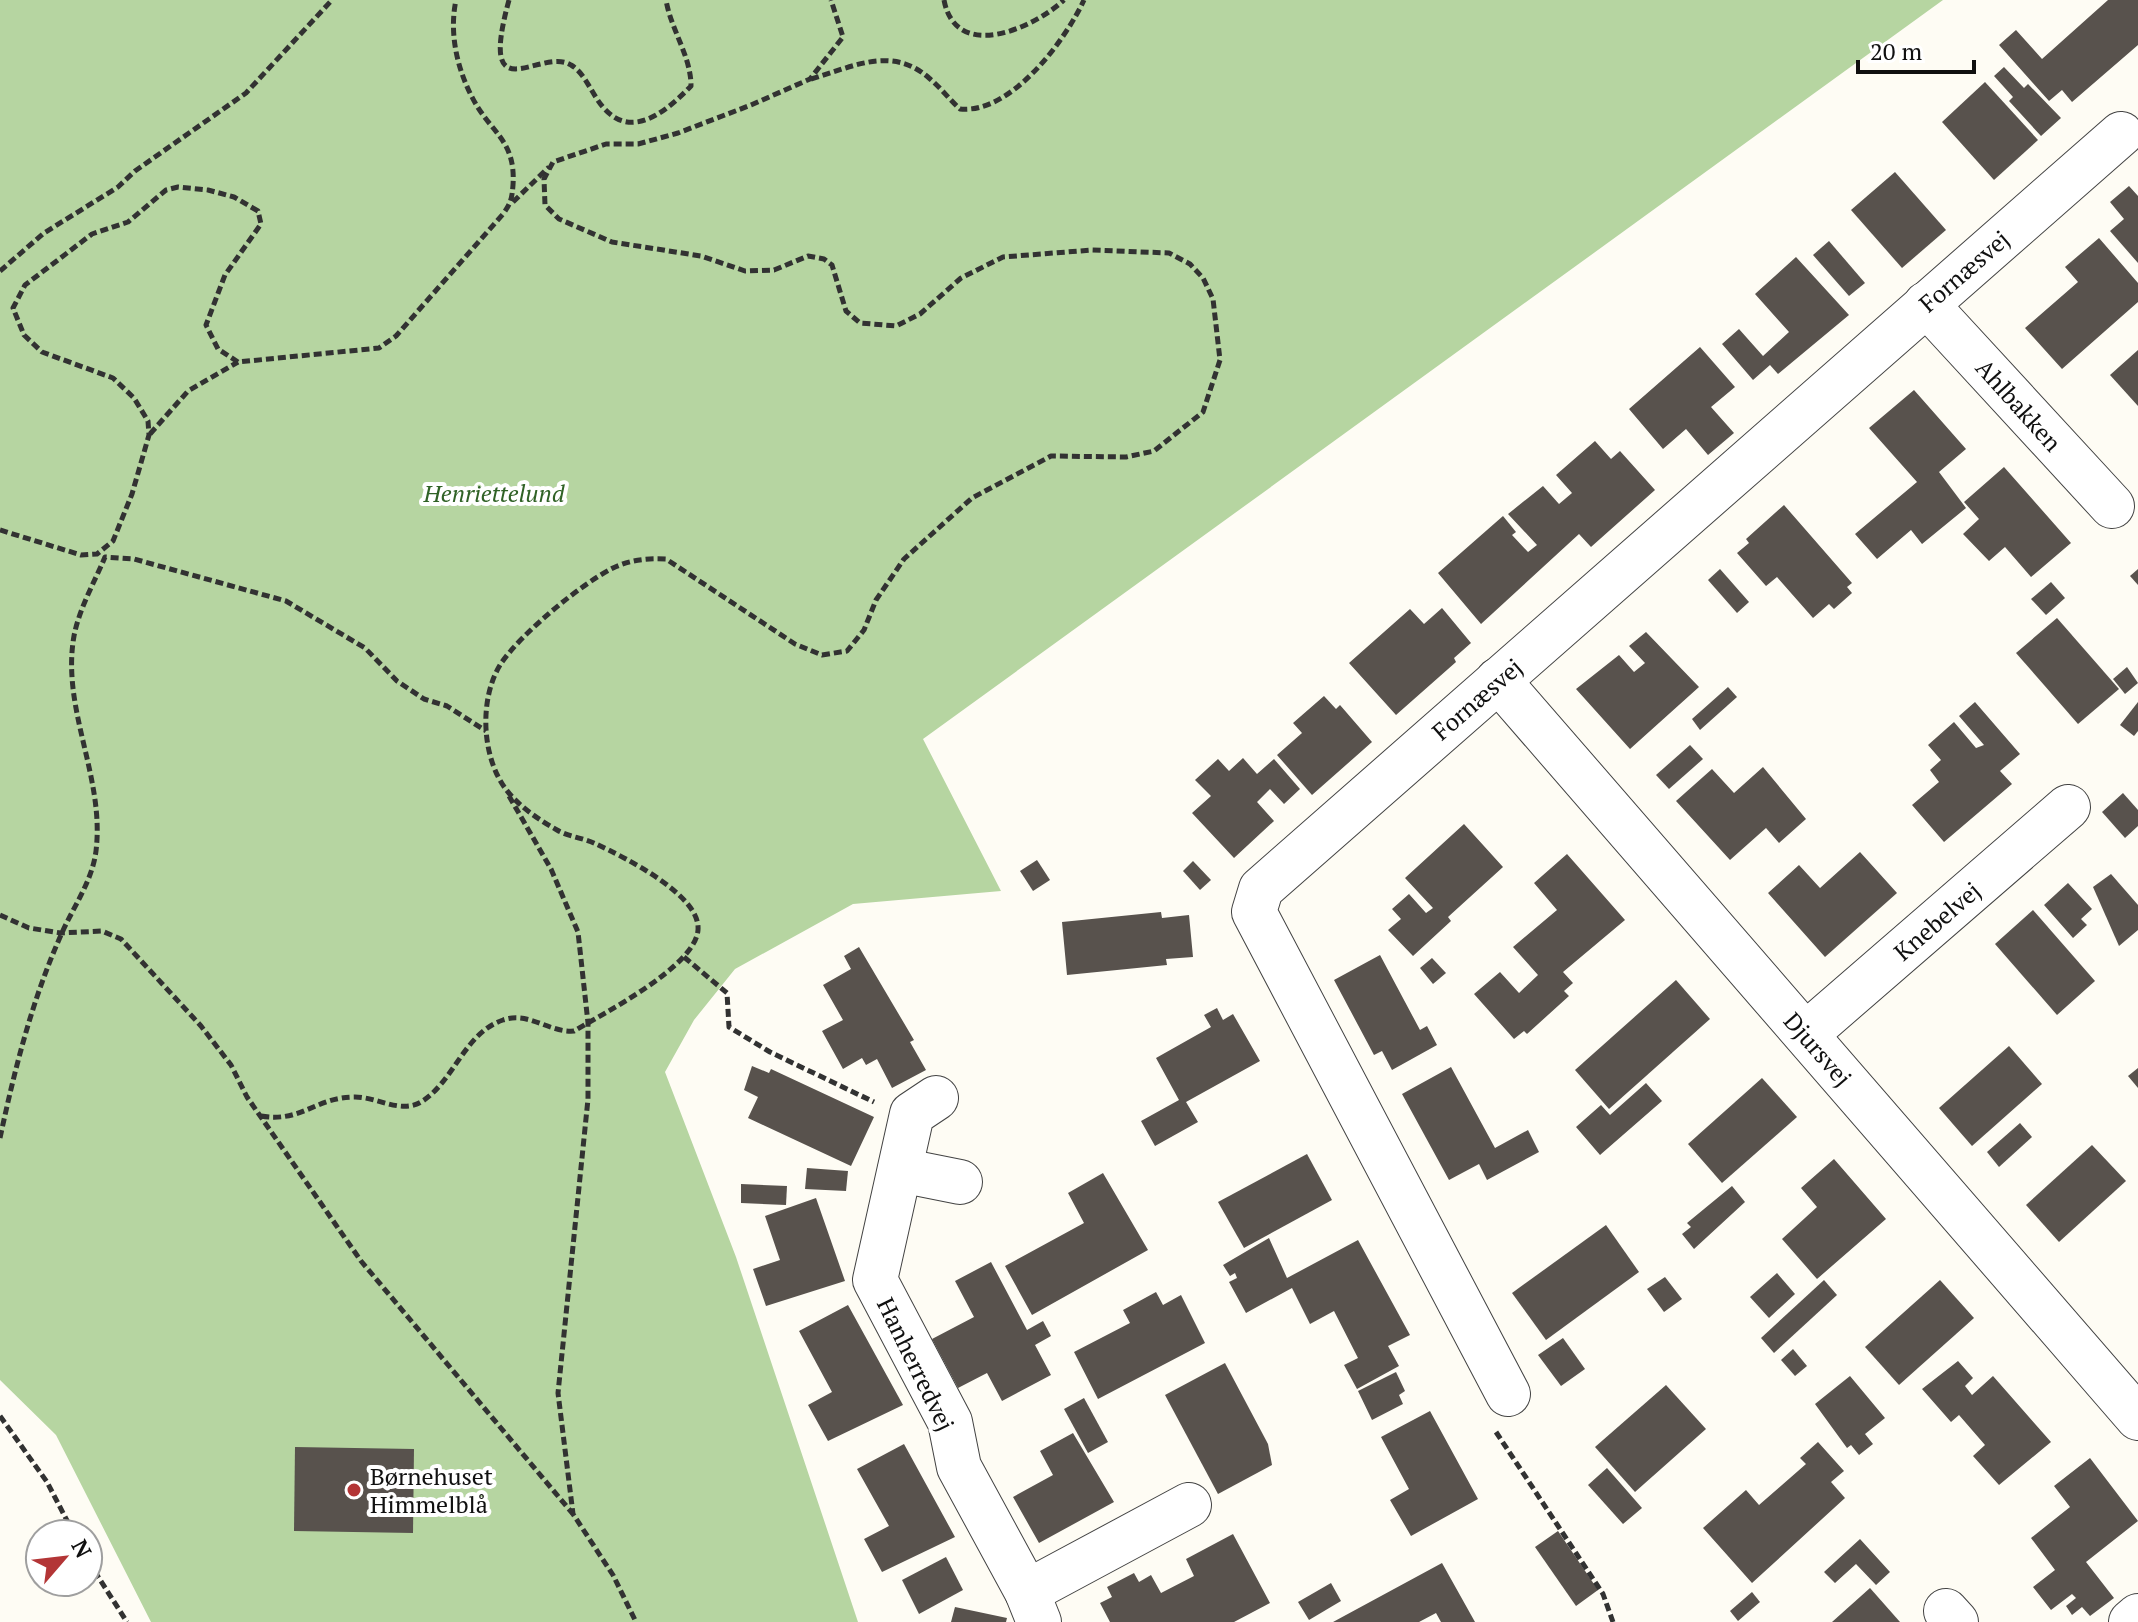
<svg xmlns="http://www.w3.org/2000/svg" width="2138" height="1622" viewBox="0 0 2138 1622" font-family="'PT Serif',serif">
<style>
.forest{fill:#b6d5a1}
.building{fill:#58524d}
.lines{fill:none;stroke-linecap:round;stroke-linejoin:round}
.minor-casing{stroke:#434343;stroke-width:46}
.path{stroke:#323232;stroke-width:5;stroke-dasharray:8 4;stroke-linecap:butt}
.minor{stroke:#fff;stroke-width:44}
.poi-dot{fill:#b33536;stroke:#fff;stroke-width:3}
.labels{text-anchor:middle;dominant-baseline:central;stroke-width:8;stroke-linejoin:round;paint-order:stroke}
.street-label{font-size:24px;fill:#101010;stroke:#fff}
.park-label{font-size:24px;font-style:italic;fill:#306226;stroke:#fff}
.poi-label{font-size:24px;fill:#101010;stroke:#fff;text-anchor:start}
</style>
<rect width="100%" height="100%" fill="#fefcf4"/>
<!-- forest -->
<polygon class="forest" points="0,0 1943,0 923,739 1001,891 853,904 735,969 694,1020 665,1072 736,1257 858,1622 151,1622 56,1435 0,1380"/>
<!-- building -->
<g class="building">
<polygon points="2108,0 2138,0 2138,45 2072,102 2062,90 2049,101 1999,45 2016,30 2042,59"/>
<polygon points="2004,67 2024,88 2028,84 2061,118 2041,136 2009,101 2013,97 1994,76"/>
<polygon points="1985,82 2038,140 1994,180 1942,122"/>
<polygon points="1895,172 1946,230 1902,268 1851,210"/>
<polygon points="2129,186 2138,196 2138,263 2110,231 2124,219 2110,202"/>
<polygon points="2099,238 2138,283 2138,302 2062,369 2025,328 2078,282 2065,267"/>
<polygon points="1829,241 1865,283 1849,296 1813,255"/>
<polygon points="1796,257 1849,315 1778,374 1770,365 1753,380 1722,344 1739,329 1763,356 1789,332 1755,294"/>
<polygon points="1700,347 1735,387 1711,407 1734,433 1708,455 1686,429 1663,449 1629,409"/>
<polygon points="2138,350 2138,406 2110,375"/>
<polygon points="1914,390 1966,449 1939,472 1966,508 1922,544 1911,530 1877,559 1855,534 1917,482 1869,428"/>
<polygon points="1595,441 1611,459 1620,451 1655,490 1591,547 1579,534 1481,624 1438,573 1503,516 1516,532 1512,535 1528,552 1537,545 1508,514 1543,486 1559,504 1572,493 1556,475"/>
<polygon points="2004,467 2071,543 2031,577 2005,547 1989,561 1963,534 1979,519 1964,502"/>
<polygon points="1784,505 1852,583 1847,587 1852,593 1834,609 1829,604 1813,618 1777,577 1766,586 1737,553 1749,543 1746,539"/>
<polygon points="1720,569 1749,602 1737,613 1708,580"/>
<polygon points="2138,569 2138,585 2130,576"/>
<polygon points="2051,582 2065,598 2046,615 2031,599"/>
<polygon points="1442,608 1471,643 1454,658 1456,662 1396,715 1349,663 1410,609 1424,624"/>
<polygon points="2057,618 2119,689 2078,724 2016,653"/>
<polygon points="1646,632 1699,687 1630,749 1576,689 1619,655 1634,672 1645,663 1629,646"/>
<polygon points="2127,667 2138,683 2125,694 2113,679"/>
<polygon points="1728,687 1737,697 1700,730 1692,719"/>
<polygon points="1324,696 1336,709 1340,705 1372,742 1312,795 1277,755 1302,733 1293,723"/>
<polygon points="1975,702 2020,754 2000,771 2012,784 1944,842 1912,805 1939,782 1930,770 1941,760 1928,745 1954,722 1976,748 1984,745 1959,716"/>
<polygon points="2138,702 2138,731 2134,736 2120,725"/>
<polygon points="1690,745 1703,759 1669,789 1656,775"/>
<polygon points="1243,758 1257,774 1274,759 1300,789 1284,804 1270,789 1257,802 1274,821 1234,858 1192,813 1211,796 1195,780 1218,759 1229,771"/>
<polygon points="1763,767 1806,819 1779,843 1766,828 1730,860 1676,801 1712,769 1734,793"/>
<polygon points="2123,793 2138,810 2138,826 2125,838 2102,812"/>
<polygon points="1464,824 1503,867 1448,917 1451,921 1413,956 1388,930 1401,919 1392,909 1409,894 1426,913 1433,908 1405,878"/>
<polygon points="1860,852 1897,893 1825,957 1768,893 1799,865 1820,888"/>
<polygon points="1567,854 1625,920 1563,972 1573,983 1564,991 1569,996 1527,1034 1524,1031 1514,1039 1474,994 1500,972 1519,993 1538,975 1513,947 1557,910 1534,883"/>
<polygon points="1037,860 1050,880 1033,891 1020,871"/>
<polygon points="1193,861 1211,880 1200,890 1183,871"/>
<polygon points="2111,874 2138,905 2138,930 2119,946 2093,887"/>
<polygon points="2068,883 2092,909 2081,919 2087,925 2073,938 2044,905"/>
<polygon points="2033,910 2095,981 2057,1015 1995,944"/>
<polygon points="1161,912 1162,918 1189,915 1193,957 1166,959 1167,965 1067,975 1062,922"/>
<polygon points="859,947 914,1040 910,1042 926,1070 892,1088 877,1059 866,1065 862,1058 843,1069 822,1031 843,1020 823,985 851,969 844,956"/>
<polygon points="1380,955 1420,1030 1427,1026 1437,1045 1392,1070 1382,1051 1374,1055 1334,980"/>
<polygon points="1432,958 1446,973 1433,984 1420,968"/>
<polygon points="1676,980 1710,1019 1609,1109 1575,1070"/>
<polygon points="1217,1008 1223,1020 1233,1014 1260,1061 1186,1102 1198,1122 1155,1146 1141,1121 1179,1100 1156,1058 1211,1027 1204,1015"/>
<polygon points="2009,1046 2042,1084 1972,1146 1939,1108"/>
<polygon points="752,1066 769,1073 771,1069 874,1117 851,1166 748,1118 758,1097 744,1090"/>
<polygon points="1451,1067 1495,1148 1528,1130 1539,1152 1487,1180 1479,1164 1449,1180 1402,1094"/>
<polygon points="2138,1068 2138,1088 2128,1076"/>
<polygon points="1762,1078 1797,1117 1722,1183 1688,1144"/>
<polygon points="1646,1083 1662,1101 1600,1155 1576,1127 1601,1105 1610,1115"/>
<polygon points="2020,1123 2032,1137 1999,1167 1987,1152"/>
<polygon points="2092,1145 2126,1181 2059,1242 2026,1205"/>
<polygon points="1307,1154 1332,1200 1244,1248 1218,1202"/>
<polygon points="1834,1159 1886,1219 1817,1279 1782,1239 1817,1207 1801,1188"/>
<polygon points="807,1168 848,1171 846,1191 805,1189"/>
<polygon points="1103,1173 1148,1250 1032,1315 1005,1266 1084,1223 1068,1193"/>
<polygon points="741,1184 787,1186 786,1205 741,1203"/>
<polygon points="1732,1186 1745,1202 1694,1249 1682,1234 1691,1227 1687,1223"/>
<polygon points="816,1198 845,1281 766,1306 753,1269 780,1260 765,1216"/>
<polygon points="1606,1225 1639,1272 1546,1340 1512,1293"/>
<polygon points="1269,1238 1287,1278 1358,1240 1410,1335 1388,1346 1399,1366 1357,1389 1344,1365 1358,1358 1334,1311 1310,1324 1292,1288 1246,1313 1229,1282 1237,1278 1235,1273 1230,1276 1223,1265"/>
<polygon points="991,1262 1027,1330 1043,1321 1051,1336 1035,1345 1051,1375 1002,1401 987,1373 958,1388 932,1339 974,1317 955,1281"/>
<polygon points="1777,1273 1795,1294 1769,1318 1750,1297"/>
<polygon points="1665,1277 1682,1299 1664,1312 1647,1289"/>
<polygon points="1824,1280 1837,1295 1774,1353 1761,1338"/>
<polygon points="1940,1280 1974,1318 1899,1385 1865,1347"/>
<polygon points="1156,1292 1163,1305 1181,1295 1205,1343 1098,1399 1074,1352 1130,1323 1123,1310"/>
<polygon points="848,1305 903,1405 828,1441 808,1405 832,1392 799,1331"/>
<polygon points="1563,1338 1585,1369 1561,1386 1538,1355"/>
<polygon points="1793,1349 1807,1366 1795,1376 1781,1360"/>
<polygon points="1958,1361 1973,1378 1965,1386 1972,1395 1993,1376 2051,1442 1999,1485 1973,1456 1985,1445 1959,1415 1951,1422 1922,1389"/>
<polygon points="1225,1363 1268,1444 1272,1465 1218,1494 1165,1395"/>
<polygon points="1396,1372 1405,1391 1399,1395 1403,1404 1372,1420 1358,1391"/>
<polygon points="1850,1376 1885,1418 1865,1434 1873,1444 1859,1455 1851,1445 1847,1448 1815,1404"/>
<polygon points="1666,1385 1706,1429 1635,1492 1595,1447"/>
<polygon points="1084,1398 1108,1442 1088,1453 1064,1409"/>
<polygon points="1430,1411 1478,1499 1411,1536 1390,1500 1409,1489 1381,1437"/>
<polygon points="1073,1433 1114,1502 1039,1543 1013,1497 1053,1475 1040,1451"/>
<polygon points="1818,1442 1844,1471 1831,1482 1845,1498 1752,1583 1703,1528 1746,1490 1759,1505 1806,1464 1800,1458"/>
<polygon points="904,1444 955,1537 882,1572 864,1539 889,1526 857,1469"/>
<polygon points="295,1447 414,1449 413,1533 294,1531"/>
<polygon points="2090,1458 2138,1521 2086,1562 2114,1598 2090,1616 2082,1607 2072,1615 2066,1606 2076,1598 2072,1594 2051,1610 2033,1587 2055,1570 2031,1538 2070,1507 2054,1486"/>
<polygon points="1607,1468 1642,1508 1623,1524 1588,1485"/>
<polygon points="1558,1531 1598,1590 1576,1606 1535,1547"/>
<polygon points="1233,1534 1270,1603 1234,1622 1110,1622 1100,1603 1112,1597 1107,1587 1134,1573 1139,1582 1151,1575 1161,1593 1194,1576 1186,1559"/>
<polygon points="1860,1539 1890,1572 1876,1585 1856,1564 1835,1583 1824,1572"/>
<polygon points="946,1557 963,1590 919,1614 902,1580"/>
<polygon points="1442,1563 1475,1622 1441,1622 1436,1613 1419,1622 1333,1622"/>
<polygon points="1331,1583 1341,1601 1309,1620 1298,1602"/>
<polygon points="1870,1588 1900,1622 1832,1622"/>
<polygon points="1752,1592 1760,1602 1738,1621 1730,1611"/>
<polygon points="955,1607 1007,1618 1006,1622 951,1622"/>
</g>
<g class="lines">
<defs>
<g id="minor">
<polyline points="1926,304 2112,506"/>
<polyline points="1498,680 2138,1418"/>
<polyline points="1806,1034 2068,807"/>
<polyline points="936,1098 912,1114 875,1280 950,1422 959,1467 1027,1592 1039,1622"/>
<polyline points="900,1170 960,1182"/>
<polyline points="1508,1394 1254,912 1261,889 2121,134"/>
<polyline points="1027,1592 1189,1505"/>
<polyline points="1946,1611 1956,1622"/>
<polyline points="2131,1622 2138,1616"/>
</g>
</defs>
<!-- minor casing -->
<use href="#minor" class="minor-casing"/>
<!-- path -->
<g class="path">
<path d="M509 0C477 116 541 46 571 65 583 72 589 87 597 99 626 144 663 115 691 86 691 56 671 30 666 0"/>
<path d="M944 0C956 63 1034 28 1064 0"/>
<path d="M811 79C853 67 891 45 929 78 940 87 949 99 960 109 1011 114 1065 41 1084 0"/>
<polyline points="513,202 549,167"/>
<polyline points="0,271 44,233 118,187 135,171 246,93 332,0"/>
<polyline points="150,434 188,391 238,362"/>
<path d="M0 530 81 555 97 554 113 541 132 494 149 435 148 421 134 398 113 378 42 352 24 335 13 308 25 285 50 266 92 234 128 222 166 190 178 187 208 190 234 197 258 211 261 224 225 275 206 325 218 349 238 362 379 348 396 336 503 214C511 203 512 198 513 185 516 139 490 133 472 97 457 68 449 33 456 0"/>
<polyline points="509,796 551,869 578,932 588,1023 588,1099 558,1393 573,1514 613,1575 636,1622"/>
<polyline points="0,915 29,928 61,933 102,931 121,939 201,1026 231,1065 247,1097 361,1261 573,1514"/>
<polyline points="684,957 727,993 729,1027 770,1052 874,1102"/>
<path d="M261 1116C302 1123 315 1097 355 1097 377 1097 401 1114 421 1102 454 1082 464 1033 503 1020 529 1011 549 1033 574 1031 604 1013 695 967 698 930 701 895 624 857 596 844 584 838 569 837 557 830 539 820 517 805 505 788 481 755 479 696 502 662 523 632 581 584 613 568 630 560 647 558 666 559L795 644 822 655 847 651 864 630 876 600 904 559 972 498 1051 456 1126 457 1154 451 1203 412 1220 360 1213 299 1203 278 1190 264 1169 253 1092 250 1003 257 961 278 920 314 896 326 860 323 846 311 832 265 824 259 808 256 774 270 745 271 701 256 612 242 559 219 545 205 544 179 553 162 606 144H638L678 133 751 105 810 79 843 37 831 0"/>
<path d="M0 1138C15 1068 32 1000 61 935 73 907 92 882 96 851 105 777 61 709 74 636 79 609 95 581 105 557L134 559 286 601 365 648 397 681 424 699 447 706 486 731"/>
<polyline points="0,1416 47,1482 74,1534"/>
<polyline points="1496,1432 1603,1594 1613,1622"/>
<polyline points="88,1561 127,1622"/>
</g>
<!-- minor -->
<use href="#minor" class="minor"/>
</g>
<!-- markers -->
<circle class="poi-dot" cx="354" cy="1490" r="8"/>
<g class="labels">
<!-- street labels -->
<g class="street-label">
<text transform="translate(1964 271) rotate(-41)">Fornæsvej</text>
<text transform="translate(2019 405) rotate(48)">Ahlbakken</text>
<text transform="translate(1477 699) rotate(-41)">Fornæsvej</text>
<text transform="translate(1937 921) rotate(-41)">Knebelvej</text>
<text transform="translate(1818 1049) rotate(49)">Djursvej</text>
<text transform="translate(916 1364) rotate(64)">Hanherredvej</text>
</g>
<!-- park labels -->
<g class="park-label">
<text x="494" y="493">Henriettelund</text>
</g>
<!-- poi labels -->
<g class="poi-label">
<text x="370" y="1476">Børnehuset<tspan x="370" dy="28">Himmelblå</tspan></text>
</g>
</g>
<!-- north arrow -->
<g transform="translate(64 1558) rotate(62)"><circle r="38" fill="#ffffff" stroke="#9f9f9f" stroke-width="2"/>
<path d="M0-6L14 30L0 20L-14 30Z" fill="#b33536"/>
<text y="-12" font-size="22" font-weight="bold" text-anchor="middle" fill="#101010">N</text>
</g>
<!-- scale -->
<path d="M1858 60v12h116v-12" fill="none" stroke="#101010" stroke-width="4"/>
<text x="1870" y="60" font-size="24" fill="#101010" stroke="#ffffff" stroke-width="6" paint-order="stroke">20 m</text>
</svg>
